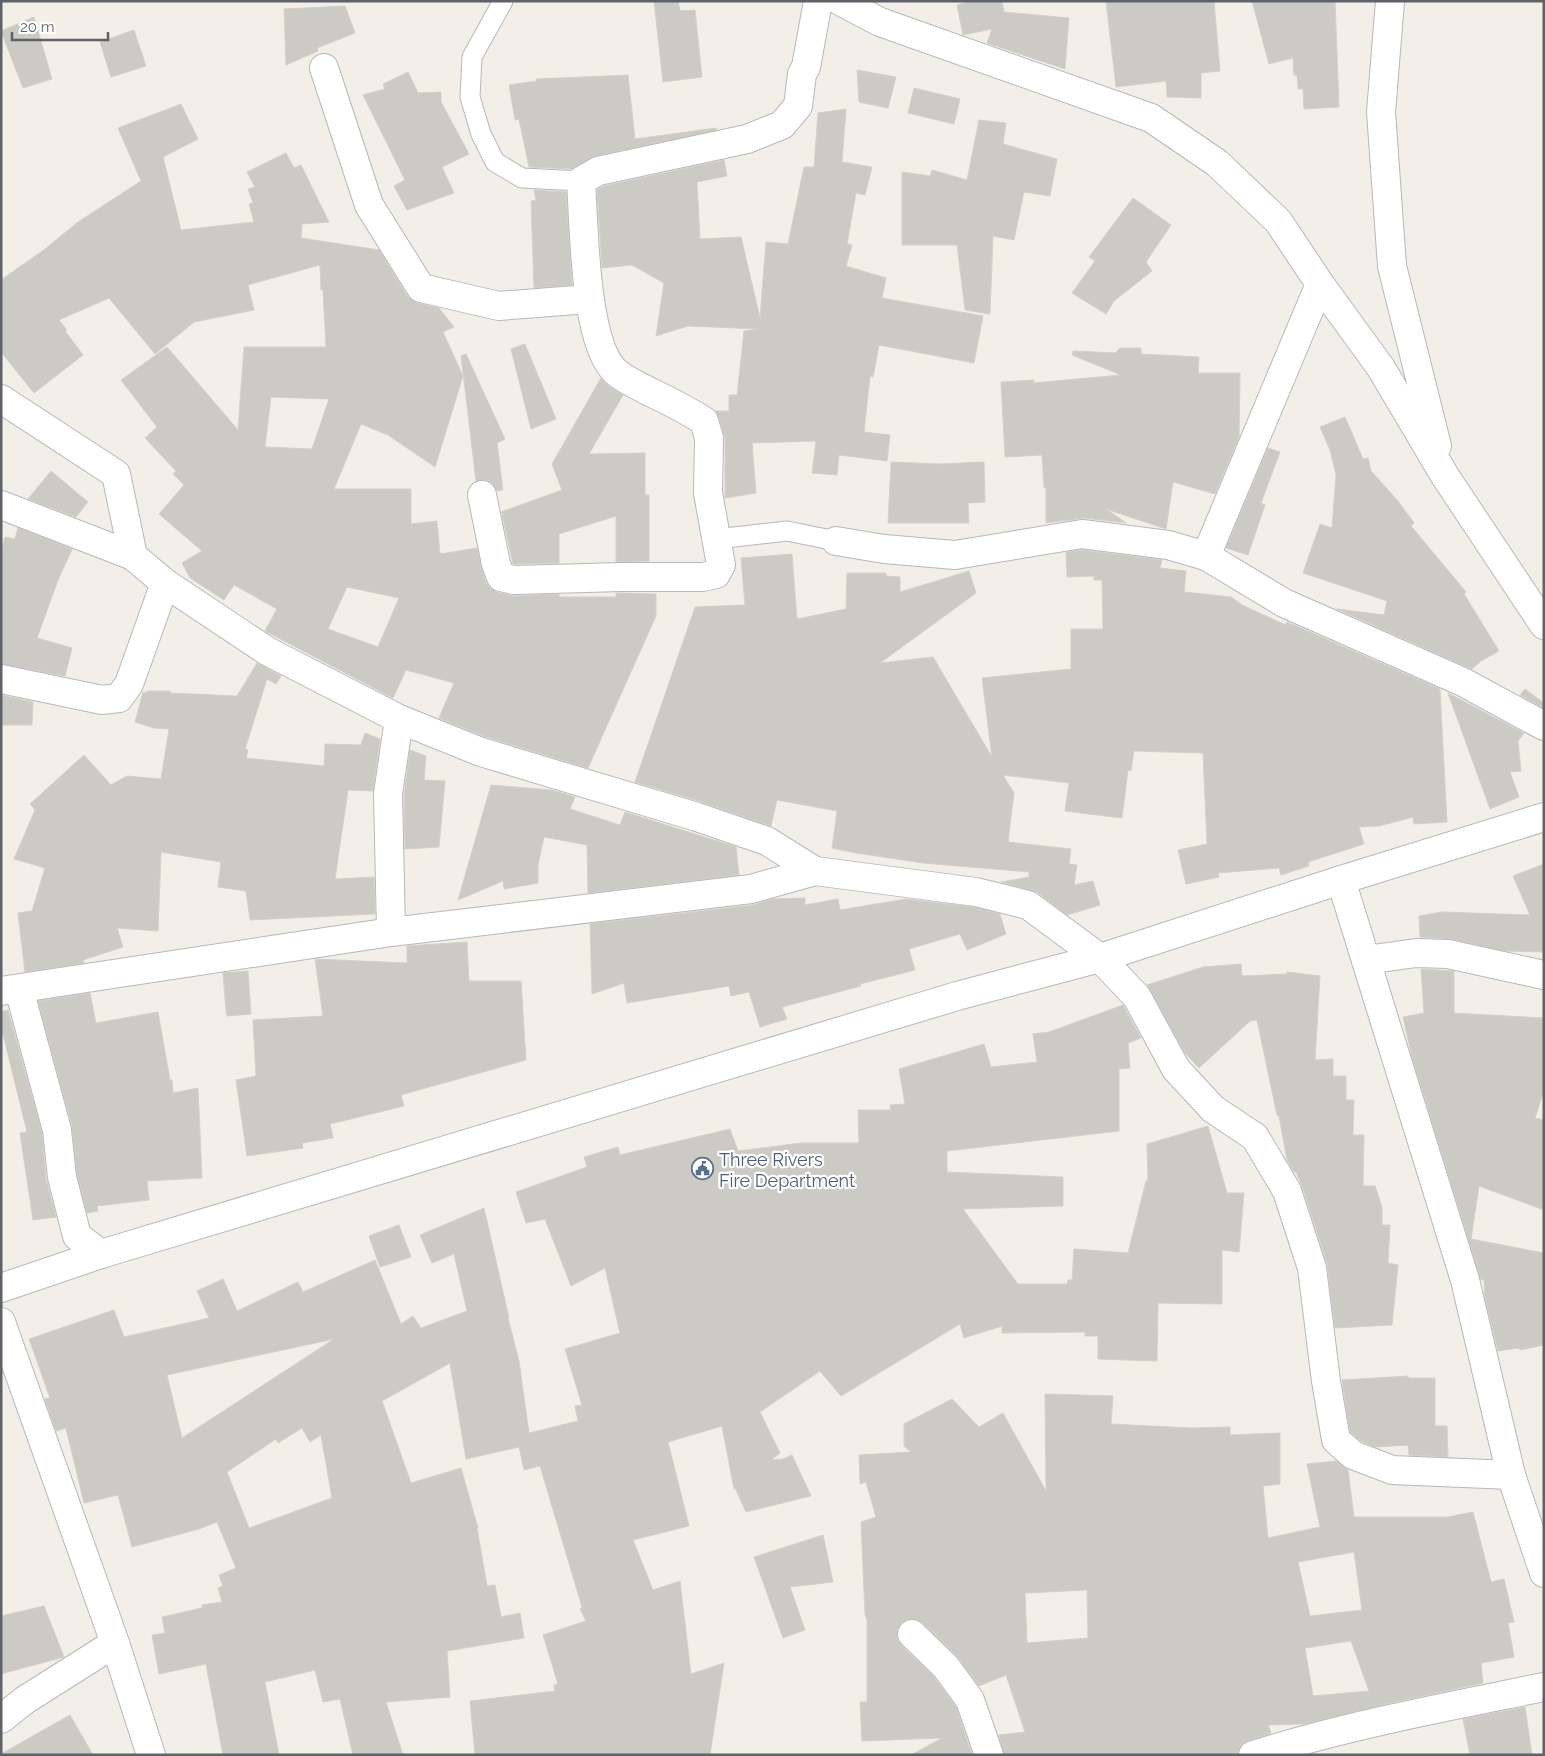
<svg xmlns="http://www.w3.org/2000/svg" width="1545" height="1756" viewBox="0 0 1545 1756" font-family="Raleway,sans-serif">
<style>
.building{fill:#cccac5;stroke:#d6d1c6;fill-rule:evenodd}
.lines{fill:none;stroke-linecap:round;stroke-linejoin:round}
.service-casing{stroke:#b5b8bc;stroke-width:21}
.minor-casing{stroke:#b5b8bc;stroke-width:30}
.tertiary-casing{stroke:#b5b8bc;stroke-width:30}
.service{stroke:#fff;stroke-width:19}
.minor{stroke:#fff;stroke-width:28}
.tertiary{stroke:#fff;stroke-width:28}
.labels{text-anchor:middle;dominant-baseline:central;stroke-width:4.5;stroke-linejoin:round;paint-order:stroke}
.service-label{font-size:18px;fill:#4e5e75;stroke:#fff;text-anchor:start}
</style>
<rect width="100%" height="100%" fill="#f1efe8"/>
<!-- building -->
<g class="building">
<polygon points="654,1 678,1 680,11 695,10 702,77 663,82"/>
<polygon points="973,1 1002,1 1004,12 1069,18 1065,69 987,43 992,29 963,35 957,5"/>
<polygon points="1106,1 1214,1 1220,71 1201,73 1201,98 1167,97 1166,81 1116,87"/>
<polygon points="1252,1 1335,1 1339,107 1304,109 1303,89 1298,89 1297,75 1294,75 1293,58 1269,64"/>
<polygon points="345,6 355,33 317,48 318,51 286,65 284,9"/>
<polygon points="34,17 52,79 23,88 1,31"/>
<polygon points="134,30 146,66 111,77 100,42"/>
<polygon points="857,70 896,77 888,108 859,102"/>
<polygon points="408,72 418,93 441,92 441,102 469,154 442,167 454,193 407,210 394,186 405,180 363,95 385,89 383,84"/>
<polygon points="628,75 635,139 716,128 717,130 595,156 571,169 529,167 519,119 515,120 509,85 537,81 536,79"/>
<polygon points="914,88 960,99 954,124 908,113"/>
<path d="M181 104 198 139 163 157 181 230 254 222 249 204 253 203 248 189 255 187 247 172 286 153 294 168 301 165 329 222 302 224 301 238 379 250 408 297 417 303 439 308 454 327 443 332 463 376 435 467 388 435 361 424 334 489H411V524L437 521 440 554 477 548 481 567 486 583 490 588 497 592 514 596 559 594V597H616V593H622L656 594V616L588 768 486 737 439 718 454 683 406 670 393 698 265 631 277 609 234 585 224 600 190 578 182 563 202 551 159 514 184 485 173 474 176 471 145 438 157 427 121 380 167 347 238 430 244 347H326L323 290H321L320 265 248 285 254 310 194 322 155 354 109 298 59 320 67 330 65 331 83 355 34 393 1 352V280L45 249 78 222 141 181 118 128ZM271 397 329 399 312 449 265 447ZM347 587 399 598 378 647 328 629Z"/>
<polygon points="846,109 842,162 872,167 865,195 856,193 847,244 852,245 846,266 886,278 882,298 983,316 974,363 879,345 873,377 870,376 864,432 890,435 887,461 839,455 837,475 812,473 816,441 752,443 756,493 725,498 725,438 719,417 715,411 729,411 729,395 737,395 744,331 759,329 688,326 656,336 664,283 632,265 602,268 597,190 604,186 724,160 727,176 697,182 700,239 741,237 760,318 766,242 788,244 804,167 814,167 818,113"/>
<polygon points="979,120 1006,123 1003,144 1057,159 1050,196 1024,192 1014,240 993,236 990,314 965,310 957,245 902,245 902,172 930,176 932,170 967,180"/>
<polygon points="534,190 566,192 572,285 534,288 531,201 536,200"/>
<polygon points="1133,198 1171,225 1146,262 1152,271 1114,301 1106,314 1072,293 1095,261 1089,257"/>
<polygon points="525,344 556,419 531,429 511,349"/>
<polygon points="1120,348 1141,348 1141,354 1199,357 1198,373 1240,373 1239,437 1215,494 1173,482 1166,529 1106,509 1126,523 1084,518 1046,523 1046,488 1044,488 1042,455 1005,457 1001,382 1034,380 1033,383 1121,375 1072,355 1073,351 1115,353"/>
<polygon points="466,354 505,439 497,443 503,490 497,491 493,484 486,480 476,481 461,356"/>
<polygon points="601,378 608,386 623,395 589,454 645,453 645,495 649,495 649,561 616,562 616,516 559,534 559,563 513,564 502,515 504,515 501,512 562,490 552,464"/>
<polygon points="1345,417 1363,459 1368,458 1371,471 1398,501 1414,523 1411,526 1466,592 1464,594 1499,651 1481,661 1472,669 1337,609 1384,615 1387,601 1303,573 1320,524 1332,528 1336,475 1330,450 1320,427"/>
<polygon points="1268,448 1280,452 1261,503 1265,505 1248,555 1226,548"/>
<polygon points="891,462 939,464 984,462 985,502 968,503 969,523 888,523"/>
<polygon points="51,471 88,502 76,517 28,499"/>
<polygon points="18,528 72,549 58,580 37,638 72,648 65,676 1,664 1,551 5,537 15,539"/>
<polygon points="1082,550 1162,560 1160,568 1186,571 1184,592 1231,597 1242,605 1286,625 1287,622 1440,689 1447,822 1414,824 1413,817 1379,826 1359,827 1364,844 1308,862 1309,866 1281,875 1279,868 1218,873 1219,877 1186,884 1178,850 1207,844 1203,753 1134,751 1131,771 1128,770 1122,818 1065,811 1069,783 1003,775 1014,793 1008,842 1071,849 1069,864 1077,865 1074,885 1093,881 1100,905 1067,915 1037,892 1001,882 1029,877 1029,872 923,863 856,853 832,848 837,811 777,800 771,826 702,802 635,782 695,607 745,605 741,558 792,554 797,619 846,609 847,573 886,573 886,576 900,577 900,592 969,571 976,593 880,663 933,657 992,757 982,678 1071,669 1071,629 1103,629 1102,580 1094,580 1094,576 1067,577 1066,552"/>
<polygon points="257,663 281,676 276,684 267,679 245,749 248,750 246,758 324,766 325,744 361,745 365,733 380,739 373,791 348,790 335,879 374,877 375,914 250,920 246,891 218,887 221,862 161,852 158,931 117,928 123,947 83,960 84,963 25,972 18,913 32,911 45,868 14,859 35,810 30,804 84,755 111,785 127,776 161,779 169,729 154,728 135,722 143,692 147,693 147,691 170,691 170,693 237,696"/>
<polygon points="1525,689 1544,703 1543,708 1520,695"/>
<polygon points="1448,693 1524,733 1518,741 1521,771 1510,772 1519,797 1490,809"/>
<polygon points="1,695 33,702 32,725 1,725"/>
<polygon points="410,750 426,756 424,780 445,781 439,847 405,849 404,795"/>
<polygon points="491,785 552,790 575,797 570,809 620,825 625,812 736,847 739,875 588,893 587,845 544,837 538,865 538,883 504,889 503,881 458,900"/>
<polygon points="1544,864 1544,952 1505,951 1451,939 1420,937 1419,916 1442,912 1530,915 1513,876"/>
<polygon points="805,898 805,905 838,899 840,910 906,899 973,907 1000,914 1006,934 967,950 960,934 909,949 915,970 860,984 861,986 782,1007 787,1019 760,1027 749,992 731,996 729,986 627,1003 624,983 592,994 590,924 753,905 772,899"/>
<polygon points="467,942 469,981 521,981 526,1060 401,1095 404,1106 330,1124 333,1138 302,1143 303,1148 247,1156 236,1080 256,1076 253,1020 323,1016 315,959 407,963 407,946"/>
<polygon points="1241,964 1242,976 1287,974 1287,972 1320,976 1315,1060 1333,1059 1333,1076 1346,1076 1346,1100 1354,1100 1353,1135 1364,1135 1363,1186 1375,1186 1382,1207 1382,1225 1390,1225 1388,1263 1398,1265 1392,1325 1335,1328 1327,1263 1302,1186 1296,1172 1294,1172 1287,1160 1279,1116 1277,1115 1257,1020 1250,1021 1199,1068 1185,1053 1147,985 1203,967"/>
<polygon points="1421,969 1454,971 1454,1013 1544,1018 1544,1090 1535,1118 1544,1120 1544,1210 1479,1186 1471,1239 1544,1253 1544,1345 1520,1350 1519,1348 1498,1351 1485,1298 1484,1279 1481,1280 1412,1057 1403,1017 1424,1013"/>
<polygon points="248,971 251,1014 227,1016 226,1011 223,973"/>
<polygon points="90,993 96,1023 158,1012 170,1080 172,1080 173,1093 198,1088 202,1178 147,1181 149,1200 97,1206 98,1211 87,1213 77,1174 72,1126 38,1001"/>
<path d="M1123 1005 1141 1038 1128 1043 1130 1068 1119 1069V1131L947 1151V1172L1063 1177V1206L963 1209 1018 1284H1067L1068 1280H1072L1074 1249 1128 1253 1146 1181H1148L1147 1144 1208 1126 1227 1193H1244L1239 1252 1222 1250V1304L1158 1303 1157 1361 1098 1359V1336H1085V1332L1002 1333V1326L964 1338 960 1324 841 1396 820 1371 760 1412 780 1453 771 1460 783 1459 792 1455 811 1496 746 1512 735 1488 734 1489 722 1426 668 1442 689 1526 633 1540 653 1590 680 1581 691 1674 724 1663 710 1755H475L470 1701 555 1691 554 1685 558 1684 543 1635 586 1621 580 1609 582 1607 540 1466 524 1470 519 1447 466 1459 450 1363 382 1401 411 1483 461 1468 478 1528H477L487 1586 495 1585 501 1617 520 1613 524 1638 447 1651 450 1697 386 1702 403 1755H353L340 1699 323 1702 315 1670 265 1682 279 1755H223L206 1664 159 1674 152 1635 165 1633 162 1617 202 1608V1605L222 1602 218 1588 223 1586 219 1575 236 1568 217 1522 199 1529 132 1547 118 1495 84 1503 66 1428 56 1431 45 1399 50 1398 29 1339 114 1310 124 1337 209 1318 197 1291 223 1279 237 1311 298 1282 303 1292 375 1260 401 1324 413 1316 421 1328 467 1311 454 1254 432 1263 420 1235 484 1208 509 1318H508L519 1361 529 1433 578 1421 575 1406 582 1405 565 1349 620 1333 605 1268 571 1286 545 1219 526 1223 516 1192 587 1167 584 1157 618 1147 620 1155 730 1129 738 1151 801 1143H859L858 1110H891L890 1105 905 1104 899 1069 984 1044 991 1067 1037 1062 1033 1034 1049 1032ZM334 1339 182 1438 167 1375ZM302 1428 310 1442 321 1435 332 1498 249 1528 227 1472 276 1439 278 1443Z"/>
<polygon points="8,1010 42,1133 46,1179 56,1217 33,1220 20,1133 27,1132 1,1026 1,1012"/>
<polygon points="399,1225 411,1257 380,1267 369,1236"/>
<polygon points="1408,1376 1408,1378 1435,1378 1435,1426 1447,1426 1448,1457 1409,1455 1408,1445 1375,1447 1361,1441 1350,1432 1342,1380"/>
<path d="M1045 1394 1113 1396 1111 1424 1191 1428 1230 1427V1435L1280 1433V1484L1263 1486 1268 1538 1320 1527 1307 1464 1336 1461 1348 1470 1354 1517H1448L1473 1512 1491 1582 1504 1579 1514 1622 1508 1623 1514 1657 1481 1663 1483 1683 1394 1702 1304 1724 1268 1725 1271 1733 1249 1740 1242 1744 1238 1751V1755H1004L999 1735 1025 1732 1006 1675 979 1686 957 1656 923 1623 916 1619H908L901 1623 897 1630V1639L901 1645 934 1677 956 1707 972 1755H911L942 1738 862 1741 860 1702H867V1620L865 1614 861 1522 876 1517 866 1482 860 1484 859 1455 911 1452 904 1446V1424L952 1399 979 1427 1003 1413 1046 1491ZM1354 1552 1362 1610 1310 1616 1298 1562ZM1087 1590 1088 1638 1027 1643 1025 1593ZM1351 1641 1369 1691 1313 1696 1305 1648Z"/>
<polygon points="823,1535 833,1582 790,1587 805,1630 783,1638 754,1557"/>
<polygon points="44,1606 64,1657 1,1674 1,1616"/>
<polygon points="1525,1707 1532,1755 1470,1755 1463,1719"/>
<polygon points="70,1715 93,1755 1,1755 1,1754"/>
</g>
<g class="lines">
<defs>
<g id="service">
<polyline points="503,1 472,57 470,97 481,134 495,162 522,178 581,181"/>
<polyline points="716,539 787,531 836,541"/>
</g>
<g id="minor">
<polyline points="840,1 880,22 1151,118 1217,163 1278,221 1320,284 1381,368 1445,476 1544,625"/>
<polyline points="1390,1 1381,112 1392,266 1437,446"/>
<polyline points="324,68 369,205 421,288 499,306 589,299"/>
<polyline points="1,399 116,474 133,556 165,583 267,651 399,719 481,752 697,817 767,841 815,871"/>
<path d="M482 495 496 564 501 577 514 580 622 577H703L716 574 721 565 708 493 709 438 704 421C687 410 669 401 650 392 639 386 627 381 617 373 584 346 584 224 581 181L598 171 747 139 782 125 798 106 802 74 806 67 818 1"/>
<polyline points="1,505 133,556"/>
<polyline points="836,541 884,549 955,555 1082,534 1168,545 1206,556 1284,603 1463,682 1544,726"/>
<polyline points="1206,556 1320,284"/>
<polyline points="1,679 102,700 119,698 129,684 165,583"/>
<polyline points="1341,880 1465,1280 1511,1475 1544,1573"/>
<polyline points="391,932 388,794 399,719"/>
<polyline points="1366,960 1416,953 1448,954 1544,975"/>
<polyline points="19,989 57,1130 62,1177 77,1236 101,1254"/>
<polyline points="1,991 391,932 751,889 815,871 976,892 1028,905 1100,958 1137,997 1176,1069 1213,1109 1255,1137 1287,1191 1312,1268 1326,1381 1336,1440 1353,1455 1392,1470 1511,1475"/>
<polyline points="1,1322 115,1643 151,1755"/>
<polyline points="912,1634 946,1667 970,1700 989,1755"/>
<polyline points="1,1719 25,1700 115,1643"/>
<path d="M1253 1755C1349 1725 1446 1707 1544 1687"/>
</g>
<polyline id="tertiary" points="1,1288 101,1254 957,996 1100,958 1341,880 1544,817"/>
</defs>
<!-- service casing -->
<use href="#service" class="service-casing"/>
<!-- minor casing -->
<use href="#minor" class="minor-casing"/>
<!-- tertiary casing -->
<use href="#tertiary" class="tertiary-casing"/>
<!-- service -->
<use href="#service" class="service"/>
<!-- minor -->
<use href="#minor" class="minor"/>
<!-- tertiary -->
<use href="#tertiary" class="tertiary"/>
</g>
<!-- icons -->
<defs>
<symbol id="civic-ring" viewBox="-11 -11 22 22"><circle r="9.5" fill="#fff" stroke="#5c6f8a" stroke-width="1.5"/><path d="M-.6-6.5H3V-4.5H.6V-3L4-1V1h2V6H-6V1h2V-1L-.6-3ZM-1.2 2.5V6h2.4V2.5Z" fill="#5c6f8a"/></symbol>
</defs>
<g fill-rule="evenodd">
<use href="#civic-ring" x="690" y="1156" width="25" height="25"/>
</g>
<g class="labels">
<!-- service labels -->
<g class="service-label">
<text x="719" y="1159">Three Rivers<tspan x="719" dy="21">Fire Department</tspan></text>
</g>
</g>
<!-- border -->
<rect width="1545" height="1756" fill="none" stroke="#5f6368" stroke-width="5"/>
<!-- scale -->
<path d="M12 32v8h96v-8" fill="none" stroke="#5f6368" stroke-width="2.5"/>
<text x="20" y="32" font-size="15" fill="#5f6368" stroke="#ffffff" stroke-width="4" paint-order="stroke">20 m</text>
</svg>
